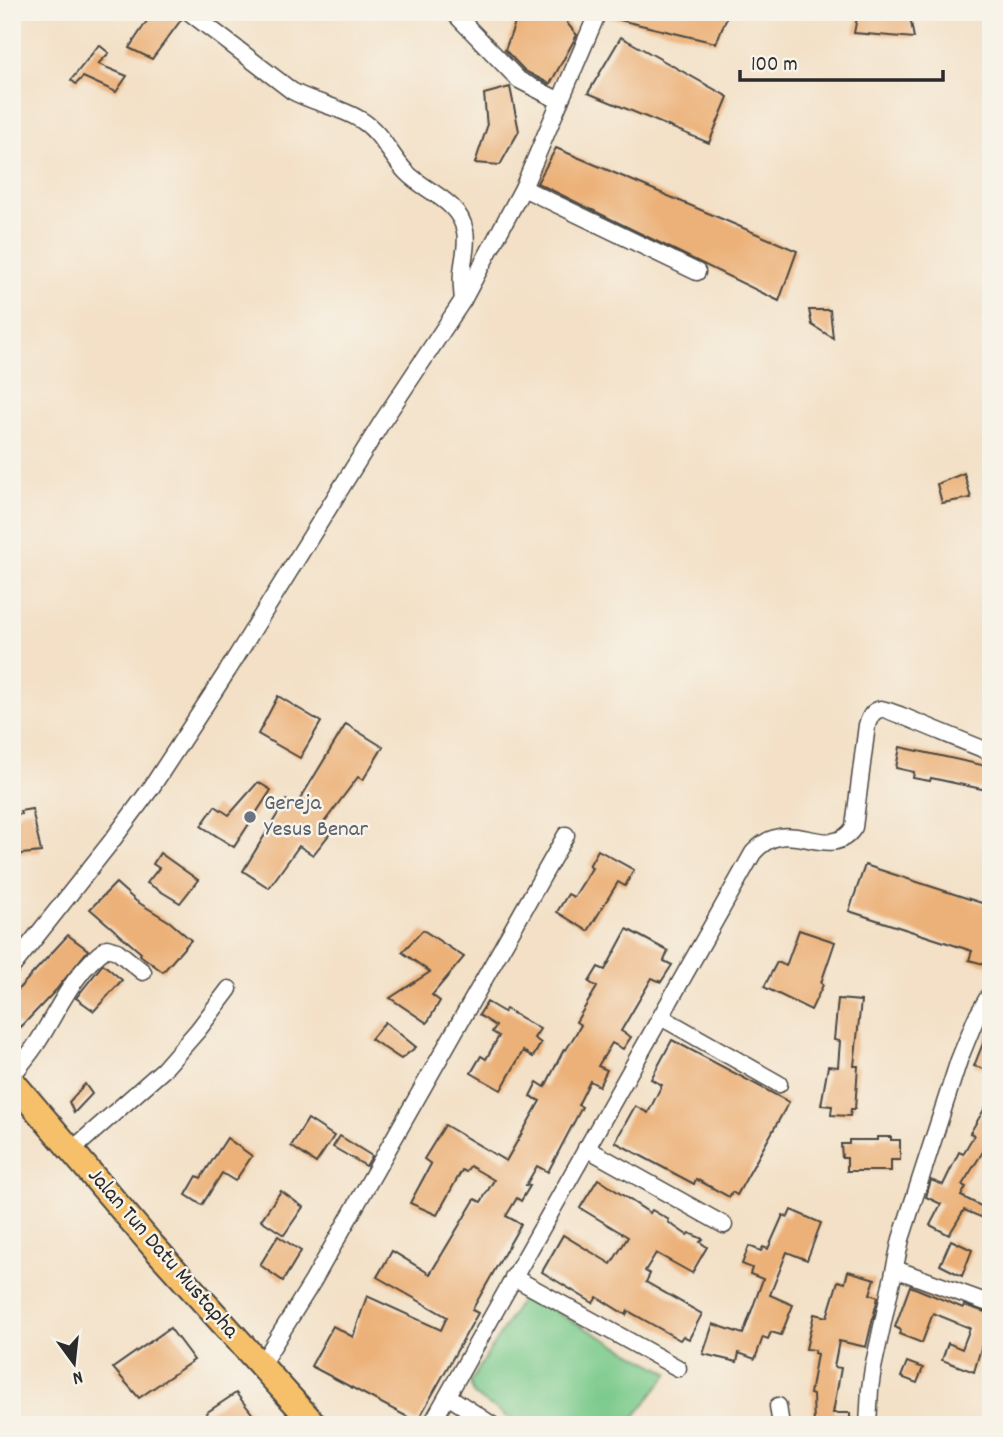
<svg xmlns="http://www.w3.org/2000/svg" width="1003" height="1437" viewBox="0 0 1003 1437" font-family="Dekko,sans-serif">
<style>
.green{fill:#78c98a;stroke:#527a5a;stroke-width:2}
.building{fill:#ecb178}
.lines{fill:none;stroke-linecap:round;stroke-linejoin:round}
.street-casing{stroke:#494642;stroke-width:19}
.primary-casing{stroke:#494642;stroke-width:28}
.street{stroke:#fff;stroke-width:16}
.primary{stroke:#f6c06b;stroke-width:24}
.worship-dot{fill:#6b7280;stroke:#f7f3e8;stroke-width:2.5}
.labels{text-anchor:middle;dominant-baseline:central;stroke-width:5;stroke-linejoin:round;paint-order:stroke}
.worship-label{font-size:23px;fill:#5b616d;stroke:#f7f3e8;text-anchor:start}
.street-label{font-size:23px;fill:#2b2b2b;stroke:#f7f3e8}
</style>
<rect width="100%" height="100%" fill="#f7f3e8"/>
<filter id="ink" filterUnits="userSpaceOnUse"><feTurbulence type="fractalNoise" baseFrequency=".0143" numOctaves="2"/><feDisplacementMap in="SourceGraphic" scale="14" xChannelSelector="R" yChannelSelector="G"/><feConvolveMatrix kernelMatrix="1 2 1 2 8 2 1 2 1" color-interpolation-filters="sRGB"/></filter>
<filter id="wash" filterUnits="userSpaceOnUse"><feTurbulence type="fractalNoise" baseFrequency=".00686" numOctaves="4" result="noise"/><feDisplacementMap in="SourceGraphic" scale="28" xChannelSelector="R" yChannelSelector="G"/><feGaussianBlur stdDeviation="1.57" result="paint"/><feColorMatrix in="noise" values="0 0 0 0 0 0 0 0 0 0 0 0 0 0 0 0 0 1.4 0 .05"/><feComposite in="paint" operator="in"/></filter>
<g filter="url(#wash)">
<rect width="100%" height="100%" fill="#f3e0c6"/>
<!-- green -->
<polygon class="green" points="524,1295 669,1373 628,1425 521,1425 474,1395 470,1383"/>
<g id="blocks">
<!-- building -->
<g class="building">
<polygon points="153,12 171,12 181,20 152,59 129,48"/>
<polygon points="519,12 572,12 567,23 577,35 550,84 525,71 505,50"/>
<polygon points="608,12 729,12 716,43 607,17"/>
<polygon points="858,12 909,12 914,38 854,33"/>
<polygon points="621,37 728,97 709,143 588,93"/>
<polygon points="99,45 109,53 98,64 127,76 116,92 83,77 76,84 71,80"/>
<polygon points="510,87 519,131 500,165 475,163 487,127 484,94"/>
<polygon points="556,148 797,251 779,301 537,183"/>
<polygon points="809,310 830,310 833,338 812,325"/>
<polygon points="964,473 971,498 942,503 937,484"/>
<polygon points="278,696 321,722 300,758 258,734"/>
<polygon points="346,724 383,747 363,780 358,777 322,825 332,831 313,855 299,846 269,888 243,871 286,800 296,806"/>
<polygon points="900,747 991,767 991,791 931,778 930,781 913,778 914,772 896,768"/>
<polygon points="258,782 271,790 234,847 201,826 215,806 229,815"/>
<polygon points="32,809 41,852 12,855 12,816 21,814 20,811"/>
<polygon points="598,850 634,870 625,886 618,882 588,931 557,912 568,894 574,897 592,868 589,866"/>
<polygon points="160,853 198,880 180,903 147,883 159,868 153,864"/>
<polygon points="865,865 991,906 991,966 969,960 972,951 849,911"/>
<polygon points="116,883 136,901 170,922 191,940 163,972 140,955 141,953 90,909"/>
<polygon points="627,929 668,951 664,961 672,965 661,982 652,978 621,1031 631,1037 623,1049 612,1043 598,1066 607,1070 599,1086 590,1081 578,1105 582,1107 548,1172 537,1166 526,1185 530,1186 521,1201 517,1198 506,1216 521,1224 472,1310 478,1313 417,1422 311,1366 333,1326 353,1337 367,1296 441,1330 447,1317 377,1277 392,1251 430,1274 475,1199 481,1202 494,1180 470,1166 466,1172 462,1170 437,1215 410,1203 431,1164 424,1159 445,1125 506,1161 540,1101 530,1096 537,1082 545,1087 564,1049 566,1050 581,1025 576,1022 597,987 589,982 598,967 605,970"/>
<polygon points="423,930 464,957 432,995 440,1001 427,1023 390,998 430,972 402,952"/>
<polygon points="799,930 835,942 821,983 823,985 811,1010 764,987 777,962 786,966"/>
<polygon points="68,935 88,950 56,990 21,1027 12,1019 12,996"/>
<polygon points="103,964 122,980 94,1011 76,998"/>
<polygon points="838,999 861,1001 854,1066 858,1066 855,1109 851,1109 850,1116 831,1115 832,1106 821,1105 828,1066 838,1067 840,1041 834,1040"/>
<polygon points="487,1002 504,1012 506,1009 540,1029 534,1038 541,1043 533,1057 523,1051 501,1090 471,1073 481,1056 486,1059 499,1036 492,1032 496,1026 479,1015"/>
<polygon points="385,1022 416,1047 401,1059 371,1039"/>
<polygon points="991,1023 991,1071 974,1066"/>
<polygon points="672,1040 789,1102 737,1195 732,1192 729,1197 696,1179 694,1184 615,1142 635,1106 648,1113 662,1085 651,1079"/>
<polygon points="85,1084 92,1094 74,1113 69,1102"/>
<polygon points="991,1098 991,1154 984,1150 962,1185 966,1187 961,1196 991,1211 991,1213 988,1220 964,1210 949,1235 930,1225 941,1204 926,1197 931,1180 943,1185 959,1152 963,1154 974,1135 970,1133"/>
<polygon points="308,1119 334,1136 316,1163 291,1146"/>
<polygon points="340,1136 372,1156 366,1166 333,1147"/>
<polygon points="877,1137 891,1137 891,1140 900,1140 900,1160 891,1160 891,1171 847,1171 847,1158 842,1158 841,1144 849,1144 849,1140 877,1140"/>
<polygon points="227,1138 252,1156 235,1181 222,1173 202,1205 186,1195 197,1176 201,1178"/>
<polygon points="598,1179 650,1213 652,1210 669,1220 668,1222 687,1235 689,1233 703,1239 700,1242 707,1247 692,1273 656,1253 645,1271 650,1274 646,1282 702,1314 689,1339 683,1336 680,1340 628,1311 626,1315 597,1297 593,1303 542,1272 563,1235 611,1264 628,1237 580,1208"/>
<polygon points="281,1191 303,1207 284,1235 261,1220"/>
<polygon points="791,1210 821,1223 807,1260 787,1252 770,1295 793,1305 781,1335 771,1332 768,1339 763,1337 755,1359 739,1353 737,1362 703,1354 713,1324 743,1334 763,1279 750,1274 752,1268 742,1264 749,1246 761,1251 763,1247 768,1249 783,1215 788,1217"/>
<polygon points="278,1236 301,1251 283,1281 260,1265"/>
<polygon points="951,1240 972,1250 962,1276 940,1265"/>
<polygon points="848,1271 875,1279 870,1294 878,1297 866,1347 839,1341 834,1367 841,1368 833,1413 850,1413 850,1425 814,1425 813,1395 810,1394 817,1354 814,1353 815,1350 806,1349 814,1314 827,1317 838,1281 845,1283"/>
<polygon points="910,1286 963,1308 964,1305 991,1314 974,1372 942,1360 948,1343 962,1349 970,1328 933,1313 922,1343 899,1334 901,1330 895,1327"/>
<polygon points="170,1328 194,1360 139,1398 113,1368"/>
<polygon points="907,1362 923,1368 917,1383 901,1377"/>
<polygon points="236,1393 261,1425 216,1425 206,1413"/>
</g>
</g>
</g>
<g filter="url(#ink)">
<use href="#blocks" fill-opacity="0" stroke="#494642" stroke-width="2"/>
<g class="lines">
<defs>
<g id="street">
<path d="M189 12 292 91C314 103 340 107 361 120 381 132 390 155 406 172 425 192 459 200 465 231 468 245 463 259 462 273 461 282 462 291 463 300"/>
<polyline points="453,12 519,80 560,101"/>
<polyline points="523,188 697,272"/>
<polyline points="12,967 111,842 151,788 228,670 382,422 463,300 523,188 598,12"/>
<polyline points="661,1017 779,1084"/>
<path d="M12 1076C21 1064 31 1053 39 1040 59 1008 75 970 107 948L117 951 143 972"/>
<polyline points="586,1148 724,1225"/>
<polyline points="71,1151 163,1070 198,1030 229,989"/>
<polyline points="895,1269 991,1304"/>
<polyline points="513,1277 678,1368"/>
<polyline points="261,1365 313,1281 566,835"/>
<polyline points="448,1396 492,1425"/>
<polyline points="778,1406 781,1425"/>
<path d="M431 1425 753 853C789 811 829 866 854 827L867 725C870 717 872 711 881 709 887 708 975 747 991 752"/>
<polyline points="868,1425 870,1389 873,1368 901,1239 959,1060 976,1018 991,992"/>
</g>
<polyline id="primary" points="12,1081 153,1246 315,1425"/>
</defs>
<!-- street casing -->
<use href="#street" class="street-casing"/>
<!-- primary casing -->
<use href="#primary" class="primary-casing"/>
<!-- street -->
<use href="#street" class="street"/>
<!-- primary -->
<use href="#primary" class="primary"/>
</g>
</g>
<!-- markers -->
<circle class="worship-dot" cx="250" cy="817" r="7"/>
<g class="labels">
<!-- worship labels -->
<g class="worship-label">
<text x="264" y="804">Gereja<tspan x="264" dy="26">Yesus Benar</tspan></text>
</g>
<!-- street labels -->
<g class="street-label">
<text transform="translate(162 1254) rotate(49)">Jalan Tun Datu Mustapha</text>
</g>
</g>
<!-- margin -->
<rect width="1003" height="1437" fill="none" stroke="#f7f3e8" stroke-width="42"/>
<!-- north arrow -->
<g transform="translate(74 1363) rotate(165)" stroke="#f7f3e8" stroke-width="5" paint-order="stroke">
<path d="M0-5L12 26L0 18L-12 26Z" fill="#2b2b2b"/>
<text y="-10" font-size="19" font-weight="bold" text-anchor="middle" fill="#2b2b2b">N</text>
</g>
<!-- scale -->
<path d="M740 70v10h203v-10" fill="none" stroke="#2b2b2b" stroke-width="3.5"/>
<text x="751" y="70" font-size="21" fill="#2b2b2b" stroke="#f7f3e8" stroke-width="5" paint-order="stroke">100 m</text>
</svg>
